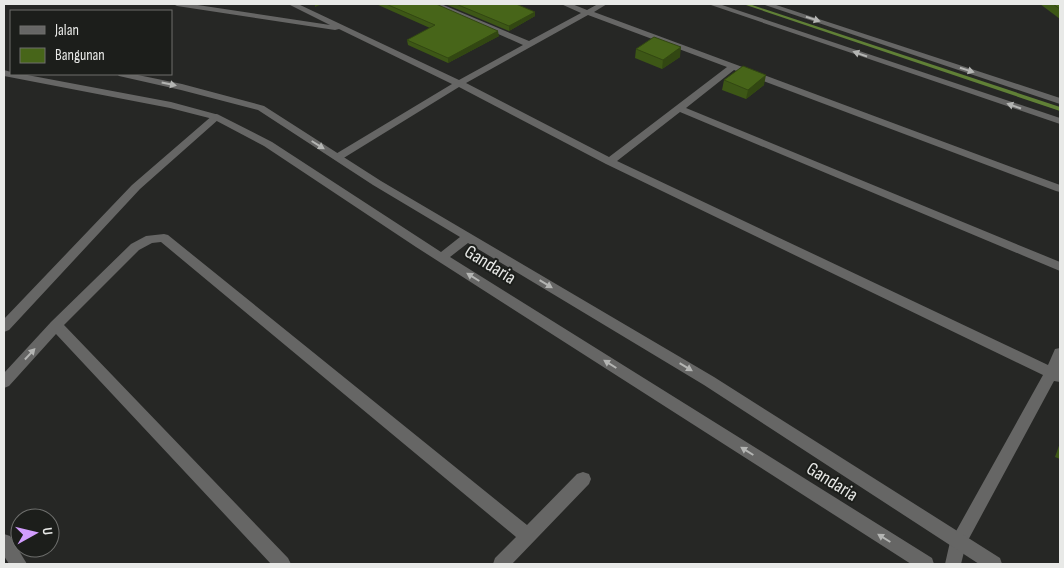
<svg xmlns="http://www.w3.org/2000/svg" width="1064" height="568" viewBox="0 0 1064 568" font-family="'Sofia Sans Condensed',sans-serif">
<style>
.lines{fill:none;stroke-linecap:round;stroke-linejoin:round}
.stream{fill:#608036;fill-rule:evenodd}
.minor{fill:#666665;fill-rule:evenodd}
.tertiary{fill:#666665;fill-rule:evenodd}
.wall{fill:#3d5716}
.shaded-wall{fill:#324712}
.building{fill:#476519;stroke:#324712}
.oneway{fill:#b4b5b3}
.labels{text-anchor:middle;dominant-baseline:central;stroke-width:4;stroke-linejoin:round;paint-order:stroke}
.street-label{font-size:19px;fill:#e8e9e7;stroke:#1c1e1b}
</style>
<rect width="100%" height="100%" fill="#262725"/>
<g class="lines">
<!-- stream -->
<polygon class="stream" points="743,4 749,4 1060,107 1060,111"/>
<!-- minor -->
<g class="minor">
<path d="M173 4H191L330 25 288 4H298L459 80 523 45 431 4H441L529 41 581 13 561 4H572L587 10 598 4H607L594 12 1060 185V192L1056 191 734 70 686 108 1060 262V271L680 112 617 161 1048 365 1055 349 1060 348V382L1054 381 966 544 961 564H945L950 542 1043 375 606 164 459 87 342 159H334L333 157 334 155 452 84 339 29 335 30 177 6ZM588 15 727 67 609 157 466 83Z"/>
<polygon points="708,4 719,4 1060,118 1060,124"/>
<polygon points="762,4 773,4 1060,98 1060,104"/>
<polygon points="216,114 219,115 219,119 140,189 9,330 4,332 4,319 132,185 213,115"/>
<polygon points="164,234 168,235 527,525 577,474 583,472 589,474 591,479 589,484 512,564 493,564 495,558 516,537 161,242 152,243 139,250 64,325 288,558 291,564 271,564 56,334 9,386 4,388 4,373 51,322 131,244 146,236"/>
<polygon points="4,534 10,536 27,564 9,564 4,556"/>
</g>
<!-- tertiary -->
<polygon class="tertiary" points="4,70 11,72 11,74 22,74 171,102 219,115 272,142 441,252 460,237 373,185 258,110 181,90 119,76 117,74 133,74 182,84 264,106 381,181 714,377 1000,558 1002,564 979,564 704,385 468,243 450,257 932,558 934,564 911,564 416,247 264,146 213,119 170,108 4,76"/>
</g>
<!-- wall -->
<g class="wall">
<polygon points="376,4 436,4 499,36 448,63 408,45 407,40 430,28"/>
<polygon points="445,4 516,4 535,16 509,31"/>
<polygon points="1040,4 1060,4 1060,19"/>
<polygon points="636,49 680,57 662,69 635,58"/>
<polygon points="724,80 764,85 746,99 722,90"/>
<polygon points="1060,443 1060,459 1055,457"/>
</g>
<!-- shaded-wall -->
<g class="shaded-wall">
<polygon points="315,4 322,4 315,7"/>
<polygon points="535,12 535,16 509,31 509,26"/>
<polygon points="498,31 499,36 448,63 448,58"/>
<polygon points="681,47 680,57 662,69 663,60"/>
<polygon points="766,75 764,85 746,99 748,90"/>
</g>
<!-- building -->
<g class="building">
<polygon points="386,4 436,4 498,31 448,58 407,40 435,25"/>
<polygon points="456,4 516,4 535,12 509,26"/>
<polygon points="1053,4 1060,4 1060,9"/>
<polygon points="654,37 681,47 663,60 636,49"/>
<polygon points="743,66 766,75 748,90 724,80"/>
</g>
<!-- one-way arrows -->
<defs><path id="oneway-solid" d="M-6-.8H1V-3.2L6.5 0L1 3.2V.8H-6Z" transform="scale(1.25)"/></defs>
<g class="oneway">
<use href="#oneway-solid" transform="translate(813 19) rotate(18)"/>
<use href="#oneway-solid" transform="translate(860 54) rotate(-161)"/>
<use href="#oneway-solid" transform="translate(967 70) rotate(18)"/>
<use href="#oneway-solid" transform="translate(169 84) rotate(12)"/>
<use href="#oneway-solid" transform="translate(1014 106) rotate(-161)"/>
<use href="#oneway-solid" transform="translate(318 145) rotate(32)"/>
<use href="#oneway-solid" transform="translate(473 277) rotate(-148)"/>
<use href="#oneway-solid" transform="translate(546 284) rotate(31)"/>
<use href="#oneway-solid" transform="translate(30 354) rotate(-47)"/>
<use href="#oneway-solid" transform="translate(610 364) rotate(-148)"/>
<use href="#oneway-solid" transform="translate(686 367) rotate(31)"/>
<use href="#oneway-solid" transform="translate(747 451) rotate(-148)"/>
<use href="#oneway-solid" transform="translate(884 538) rotate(-148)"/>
</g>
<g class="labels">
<!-- street labels -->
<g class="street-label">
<text transform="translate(490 265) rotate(32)">Gandaria</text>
<text transform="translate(832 482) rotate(32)">Gandaria</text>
</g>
</g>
<!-- border -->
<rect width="1064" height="568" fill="none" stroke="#e8e9e7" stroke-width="10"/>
<!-- legend -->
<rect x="10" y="10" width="162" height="65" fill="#1c1e1b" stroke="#6e6f6d"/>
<rect x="20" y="26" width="25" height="8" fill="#666665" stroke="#6e6f6d"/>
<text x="55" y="35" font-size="15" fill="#e8e9e7">Jalan</text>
<rect x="20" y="48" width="25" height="15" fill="#476519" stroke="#6e6f6d"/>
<text x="55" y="60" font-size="15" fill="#e8e9e7">Bangunan</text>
<!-- north arrow -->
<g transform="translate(35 533) rotate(82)"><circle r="24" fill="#1c1e1b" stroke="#6e6f6d"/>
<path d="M0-4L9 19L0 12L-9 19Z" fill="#d29dfd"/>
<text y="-8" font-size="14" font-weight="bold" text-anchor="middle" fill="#e8e9e7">U</text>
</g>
</svg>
